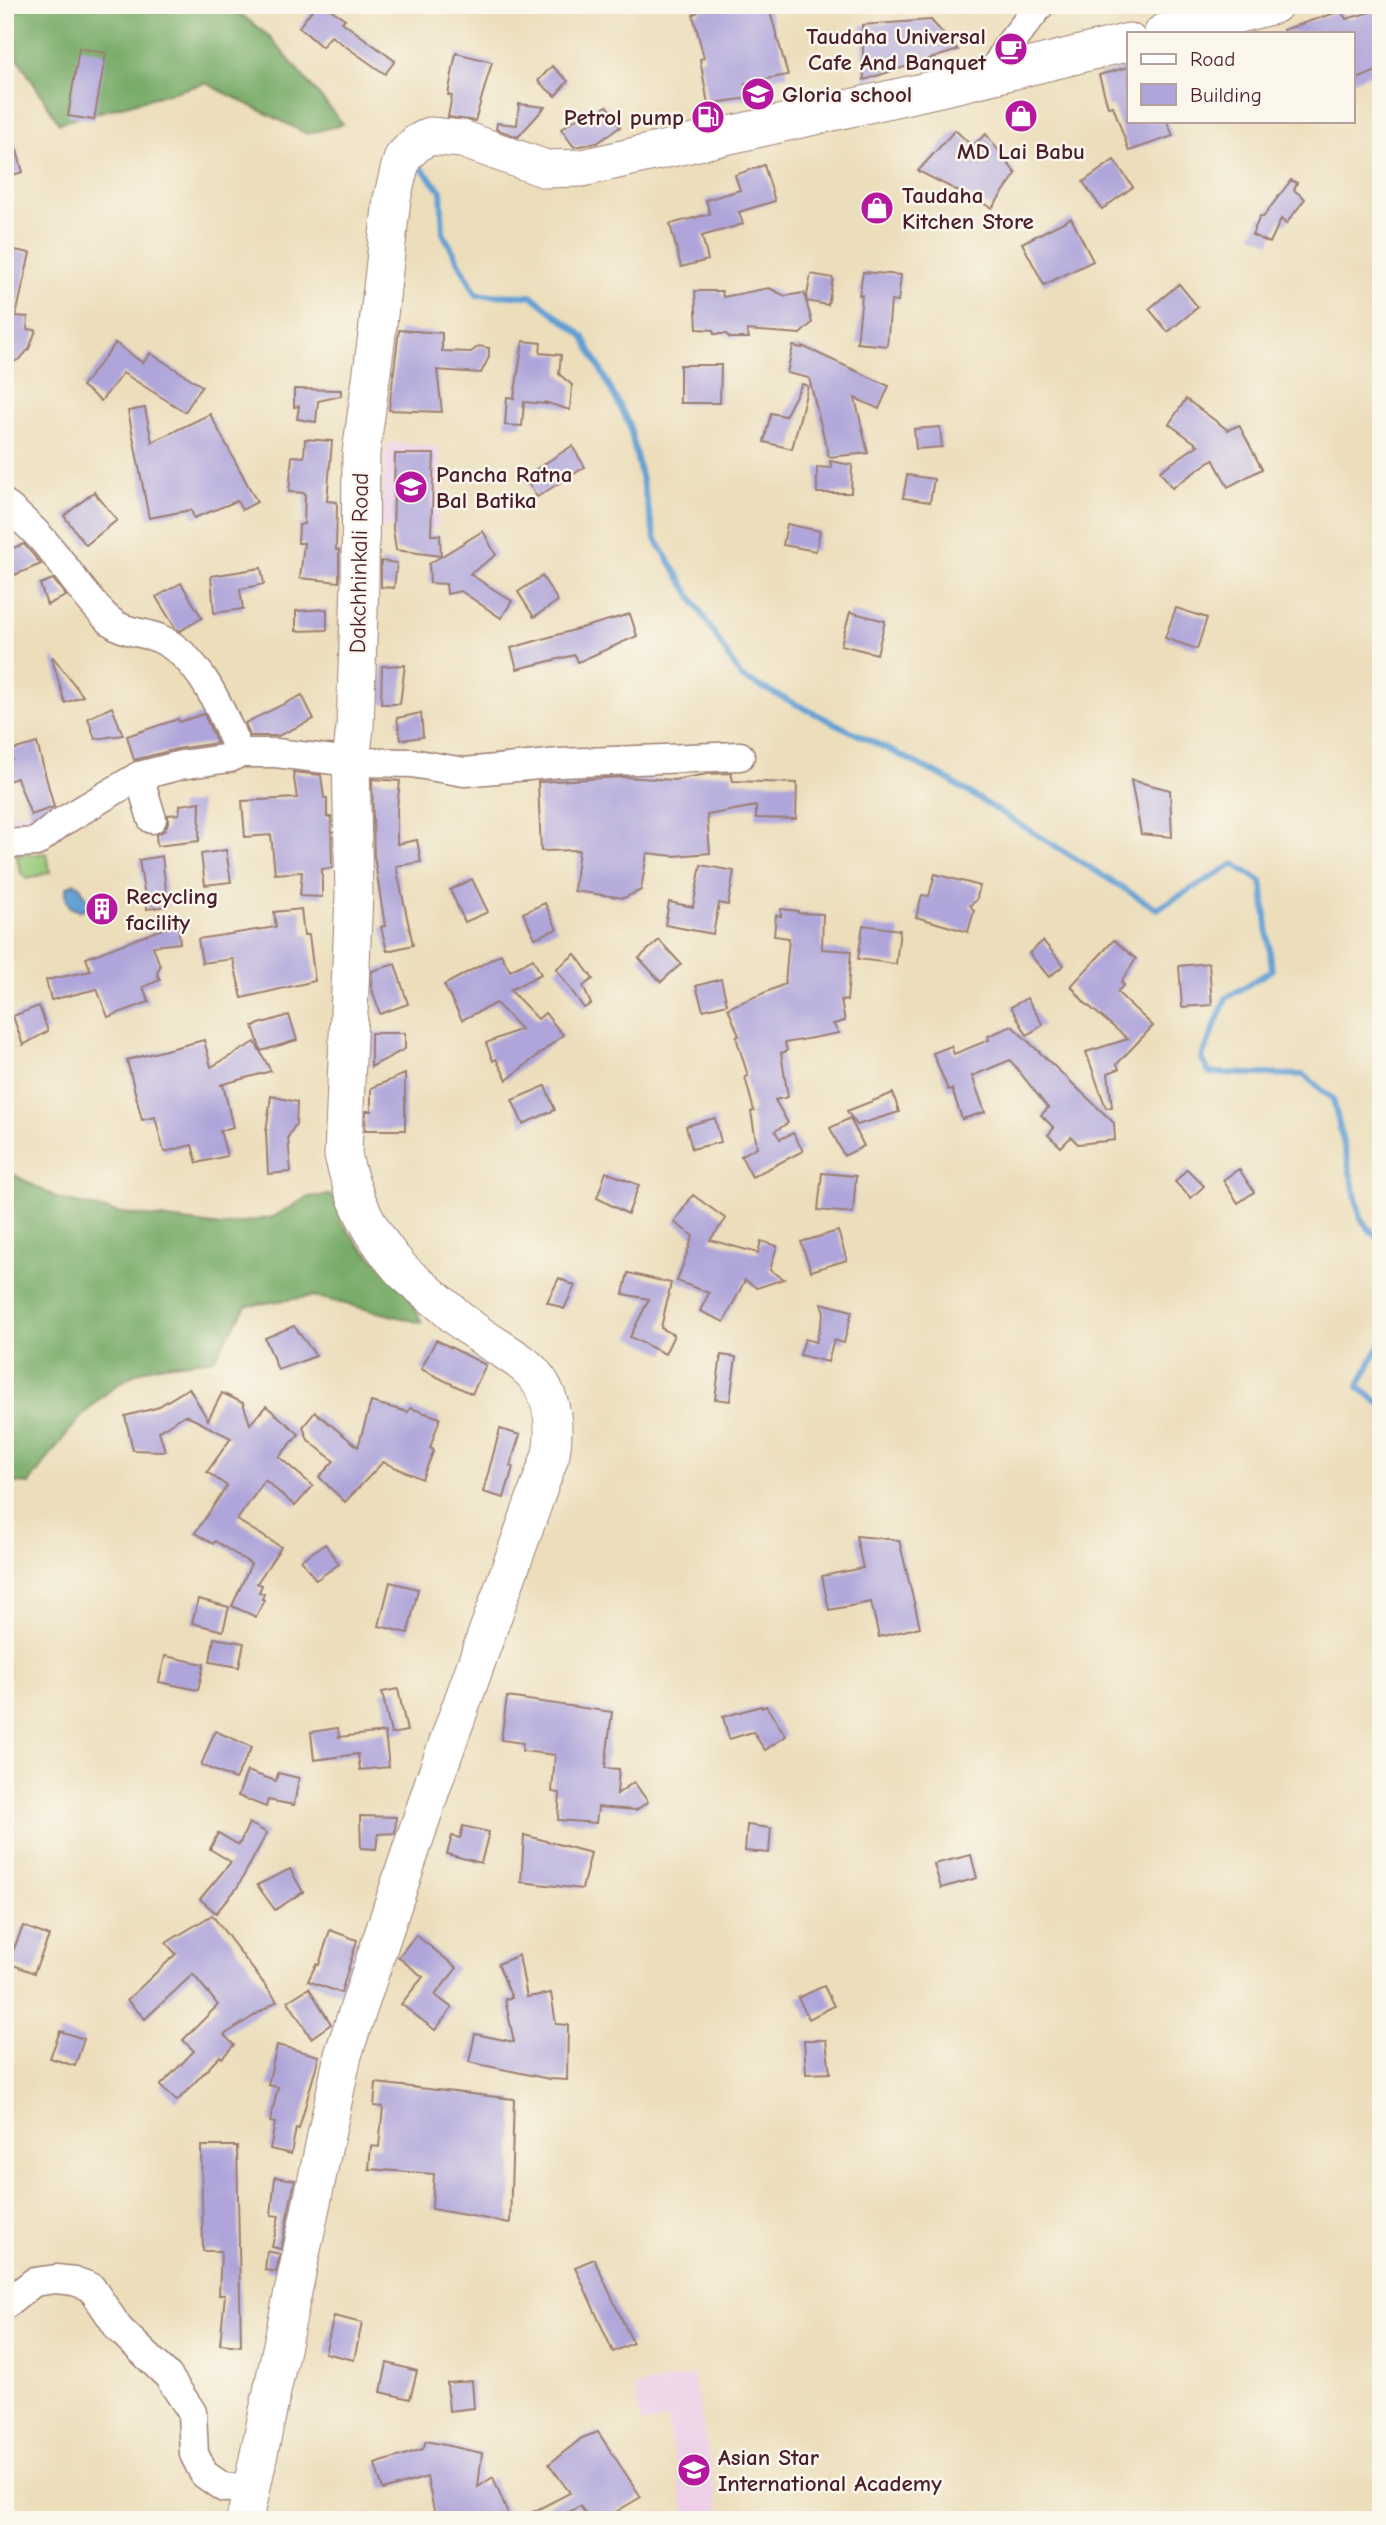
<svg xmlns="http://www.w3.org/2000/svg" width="1386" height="2525" viewBox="0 0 1386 2525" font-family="'Comic Neue',sans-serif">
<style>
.built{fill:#edd0e8}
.green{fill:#96c878;stroke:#707452;stroke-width:2}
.forest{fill:#78ac68;stroke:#61664a;stroke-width:2}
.water{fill:#629fd3;stroke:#565f7f;stroke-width:2}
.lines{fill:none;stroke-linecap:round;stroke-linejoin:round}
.stream{stroke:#629fd3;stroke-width:6}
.building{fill:#afa5da}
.minor-casing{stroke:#9b7e73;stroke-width:31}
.major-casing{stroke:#9b7e73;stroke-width:39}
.minor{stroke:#fff;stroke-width:28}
.major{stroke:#fff;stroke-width:37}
.labels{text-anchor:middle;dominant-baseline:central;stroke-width:5;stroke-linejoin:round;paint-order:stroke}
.poi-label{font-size:23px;font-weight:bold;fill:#4a1f2b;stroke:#fbf7ec;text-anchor:start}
.street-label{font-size:23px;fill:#4a1f2b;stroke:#fbf7ec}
</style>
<rect width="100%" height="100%" fill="#fbf7ec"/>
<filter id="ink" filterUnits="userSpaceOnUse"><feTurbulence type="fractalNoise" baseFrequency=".0143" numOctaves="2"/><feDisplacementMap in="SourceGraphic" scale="14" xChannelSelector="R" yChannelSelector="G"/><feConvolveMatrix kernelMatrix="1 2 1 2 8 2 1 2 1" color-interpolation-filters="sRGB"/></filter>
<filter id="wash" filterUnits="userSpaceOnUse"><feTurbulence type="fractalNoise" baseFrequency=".00686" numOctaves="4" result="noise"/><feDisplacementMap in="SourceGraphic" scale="28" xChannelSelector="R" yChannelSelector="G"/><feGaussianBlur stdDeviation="1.57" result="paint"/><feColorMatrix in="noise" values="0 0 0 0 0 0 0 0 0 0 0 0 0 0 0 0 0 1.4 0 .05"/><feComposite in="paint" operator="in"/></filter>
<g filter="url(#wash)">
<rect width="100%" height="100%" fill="#ecdebb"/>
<!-- built -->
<g class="built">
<polygon points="387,443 440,447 438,528 380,528"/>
<polygon points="30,811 36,838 5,841 5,815"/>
<polygon points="693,2375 721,2516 700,2520 686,2520 667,2420 641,2424 633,2387"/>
</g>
<!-- green -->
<polygon class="green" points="47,853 50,872 27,879 20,871 17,856"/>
<!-- forest -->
<g class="forest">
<polygon points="5,5 229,5 270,37 343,124 307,134 206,83 59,123 5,38"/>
<path d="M5 1167 9 1172 59 1199 115 1212 221 1226 273 1217 308 1197 330 1195 337 1202 341 1222 361 1247 405 1288 422 1323 313 1296 246 1306 214 1359C195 1362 160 1363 144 1370 94 1391 60 1442 29 1484L5 1482Z"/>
</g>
<!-- water -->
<polygon class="water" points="74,883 79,885 89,902 86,908 79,911 70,907 66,898 66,888"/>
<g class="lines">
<!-- stream -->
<g class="stream">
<polyline points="415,161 441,191 443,233 477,295 532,296 583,336 629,424 655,538 741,677 942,776 1157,909 1234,864 1262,882 1272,970 1226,998 1202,1058 1209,1073 1304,1075 1333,1099 1361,1219 1381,1243"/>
<polyline points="1381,1343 1358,1387 1381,1404"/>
</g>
</g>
<g id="blocks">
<!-- building -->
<g class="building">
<polygon points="316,5 324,5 345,19 342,22 395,61 385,74 331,36 322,47 299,27"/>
<polygon points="710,5 768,5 788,75 745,83 748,98 708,104 700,59 704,58 693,15"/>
<polygon points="1381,9 1381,69 1353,81 1353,33 1284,33 1283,30 1341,11 1346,19"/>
<polygon points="931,20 958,50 864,80 862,25"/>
<polygon points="79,48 106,53 94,120 68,116"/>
<polygon points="456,53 492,62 475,121 448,117 452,96 448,95"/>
<polygon points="552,66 568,81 555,96 538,81"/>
<polygon points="1129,67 1129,121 1167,121 1173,136 1129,151 1113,106 1108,107 1099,75"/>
<polygon points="519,104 545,107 518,137 496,129 497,123 517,125"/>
<polygon points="607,106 620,127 597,143 574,147 561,129 587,111 591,116"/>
<polygon points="10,126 23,172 5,177 5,127"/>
<polygon points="955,130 972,146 986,134 1016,174 992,208 918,171"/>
<polygon points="1114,160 1133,187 1102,209 1083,182"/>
<polygon points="764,165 775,201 739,212 743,224 702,236 708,260 681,267 670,224 710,214 706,200 740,190 735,175"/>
<polygon points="1291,180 1297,183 1294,190 1305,199 1286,224 1281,219 1270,243 1252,235 1260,216 1263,217"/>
<polygon points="1071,218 1093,261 1044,285 1022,243"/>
<polygon points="5,248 30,253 16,316 28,317 27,329 36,330 29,349 21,358 5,367"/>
<polygon points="863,272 901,275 898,302 891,301 887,346 857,343 862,295 859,295"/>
<polygon points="811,274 833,278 828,305 806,301"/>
<polygon points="1179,284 1198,307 1168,332 1149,309"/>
<polygon points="769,288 785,296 804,293 812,323 800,334 747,330 749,338 730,338 726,334 714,334 713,330 697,329 695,291 722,291 723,297"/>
<polygon points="399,330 442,333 442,351 471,352 479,346 489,348 489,357 481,373 437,370 442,412 389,410"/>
<polygon points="523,341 541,343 540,353 561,355 559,374 572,385 570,410 544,402 546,404 524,402 522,426 505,425 507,397 514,398"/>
<polygon points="114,342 143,363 150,353 202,386 185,412 123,373 101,401 82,386 115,344"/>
<polygon points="793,346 802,348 802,346 889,386 879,409 855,398 868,453 829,457 809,378 787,373"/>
<polygon points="680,365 721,365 720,403 680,403"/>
<polygon points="802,384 808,386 792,449 764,442 771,413 785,416"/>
<polygon points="294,389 341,390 341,396 318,401 316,422 297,419 299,406 294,407"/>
<polygon points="1186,399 1228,430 1239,425 1262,469 1228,487 1213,459 1172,488 1160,471 1198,445 1169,424"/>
<polygon points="145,408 152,442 210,414 257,502 242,510 237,501 194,518 191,510 149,518 128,411"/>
<polygon points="940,427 942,447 916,449 914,429"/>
<polygon points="305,439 332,441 327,501 337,502 336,550 339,550 339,582 300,578 304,543 298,543 299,525 304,524 305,493 289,492 292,456 304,457"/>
<polygon points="572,446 585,467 537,497 524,477"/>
<polygon points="395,454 434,454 431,535 440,535 441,556 396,550 393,529"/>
<polygon points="830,461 852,465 851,493 817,493 817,467 832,468"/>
<polygon points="907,475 934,479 930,502 903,498"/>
<polygon points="94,492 117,520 86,545 64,516"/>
<polygon points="787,524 820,531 816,551 783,545"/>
<polygon points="483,531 496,555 470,574 512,601 501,618 461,591 447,594 446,584 430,583 429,564"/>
<polygon points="24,544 41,564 5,579 5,551"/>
<polygon points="381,561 397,563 394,588 381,587"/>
<polygon points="261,568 264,584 240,589 243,609 214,613 211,576"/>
<polygon points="542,576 558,601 534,617 518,592"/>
<polygon points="53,579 66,596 47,605 40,584"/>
<polygon points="181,583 202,618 180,631 176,629 156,597"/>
<polygon points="1176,608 1207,618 1197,649 1165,638"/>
<polygon points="327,609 327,630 296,631 296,611"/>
<polygon points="850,612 885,621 877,654 841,645"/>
<polygon points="630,614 637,636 578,662 575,655 517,669 511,648"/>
<polygon points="53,657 83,696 65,703 52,658"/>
<polygon points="405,665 400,704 381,704 382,666"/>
<polygon points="302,695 314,719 278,736 250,736 245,723"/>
<polygon points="112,707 123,735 95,739 88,718"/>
<polygon points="421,713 423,737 401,740 397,718"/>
<polygon points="204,714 217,743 177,749 134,760 127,736 178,719 179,722"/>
<polygon points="37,743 54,807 31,815 17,778 5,782 5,761 12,759 9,751"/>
<polygon points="293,772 321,775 324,798 327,798 327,817 331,817 332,868 322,869 322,897 300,896 302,872 275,874 271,835 245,837 242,801 297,798"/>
<polygon points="731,773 733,781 797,783 796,819 756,818 756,806 707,815 710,853 674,856 647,853 641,890 624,898 574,891 579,850 541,851 538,782 622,777 674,780 707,774"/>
<polygon points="372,779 400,781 397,808 397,844 417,840 421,862 396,866 413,945 387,951 381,927 385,926 374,856"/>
<polygon points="1131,780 1170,790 1172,837 1141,834"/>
<polygon points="200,802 199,841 157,846 156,835 165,830 168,822 168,815 179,814 180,805"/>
<polygon points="226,850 231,882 205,885 201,854"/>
<polygon points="162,856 168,906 147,909 139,860"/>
<polygon points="701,865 734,871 728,905 719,903 713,934 665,925 669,902 693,907"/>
<polygon points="935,874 980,886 976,901 970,905 974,911 968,932 916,917 922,895 929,896"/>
<polygon points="472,879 488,912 465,922 450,890"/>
<polygon points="545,903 557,929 535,938 523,913"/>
<polygon points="301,909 304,935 309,935 315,981 242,998 233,959 202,963 198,939 276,927 274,912"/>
<polygon points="781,909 798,911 798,913 823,914 822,949 851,951 847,1001 841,1000 845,1021 833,1024 839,1033 785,1043 787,1051 781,1053 788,1097 775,1100 788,1123 775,1131 780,1139 793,1133 803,1151 752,1177 741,1156 757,1147 751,1112 754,1111 745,1077 748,1076 736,1037 739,1036 728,1008 785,984 789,938 774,936 776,915 781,916"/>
<polygon points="178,923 180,943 153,946 160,966 157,973 160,980 143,987 149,1002 108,1017 97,989 51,1000 46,980 91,971 86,958"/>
<polygon points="863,925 900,930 896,964 858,959"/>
<polygon points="659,940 681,964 661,982 639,958"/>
<polygon points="1114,940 1136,959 1121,982 1124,985 1117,992 1153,1026 1117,1064 1119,1069 1108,1073 1112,1107 1106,1108 1086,1052 1128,1039 1084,1002 1071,986"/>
<polygon points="1043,941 1064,965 1049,977 1029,953"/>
<polygon points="501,954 510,971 533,959 541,974 510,990 538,1019 545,1013 563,1035 507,1080 496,1059 493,1061 486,1043 521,1029 496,1003 462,1020 444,985"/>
<polygon points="575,954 593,979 583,986 591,1004 584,1008 556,969"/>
<polygon points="1209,963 1212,1005 1182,1007 1179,966"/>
<polygon points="395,964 408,1004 380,1014 371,986 372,971"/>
<polygon points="721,979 727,1004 703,1010 696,986"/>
<polygon points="1027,998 1043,1025 1027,1035 1011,1007"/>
<polygon points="39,1006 48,1031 23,1045 13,1016"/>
<polygon points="289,1015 297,1040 261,1051 253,1026"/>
<polygon points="1012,1026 1114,1123 1115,1140 1078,1144 1071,1137 1061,1147 1048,1135 1054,1128 1041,1115 1048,1108 1010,1060 972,1076 985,1112 962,1119 952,1089 948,1090 933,1053 951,1046 954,1054 989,1040 988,1036"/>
<polygon points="371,1033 405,1033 405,1049 371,1067"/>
<polygon points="204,1040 211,1067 255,1042 271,1071 220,1085 223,1085 233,1127 220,1131 227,1156 197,1163 192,1145 164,1152 155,1117 142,1120 127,1060"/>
<polygon points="405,1074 405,1130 365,1130 366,1111 371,1111 371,1088"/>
<polygon points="545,1086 555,1110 523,1124 512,1100"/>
<polygon points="893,1093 899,1112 857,1125 847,1111"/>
<polygon points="271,1096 297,1102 296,1124 288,1137 291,1172 268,1174 266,1132"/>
<polygon points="715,1118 721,1142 692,1149 686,1126"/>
<polygon points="850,1118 864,1146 844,1156 830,1128"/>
<polygon points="1187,1169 1204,1186 1191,1198 1175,1182"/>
<polygon points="1239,1169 1254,1192 1238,1203 1223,1180"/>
<polygon points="606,1172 639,1185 628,1214 597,1198"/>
<polygon points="822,1173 856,1176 853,1213 818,1210"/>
<polygon points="693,1195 726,1219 710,1240 758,1253 761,1241 777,1246 770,1270 784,1279 757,1288 745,1280 724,1322 700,1311 709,1293 677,1281 693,1236 674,1222"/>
<polygon points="838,1231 847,1260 811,1271 801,1242"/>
<polygon points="628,1273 671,1283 661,1328 674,1335 665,1354 630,1337 649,1299 623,1294"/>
<polygon points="559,1278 575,1286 564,1309 547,1302"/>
<polygon points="821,1303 852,1311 844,1343 834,1340 828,1362 800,1355 805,1339 816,1342 824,1312"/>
<polygon points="294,1326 316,1356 278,1370 265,1338"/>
<polygon points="436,1340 486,1365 472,1394 421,1369"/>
<polygon points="721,1355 736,1357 730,1401 715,1399"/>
<polygon points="189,1388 208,1420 222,1393 243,1403 250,1424 266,1406 299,1434 279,1457 313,1486 295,1506 265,1480 237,1520 281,1547 257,1583 262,1585 259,1592 264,1594 262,1599 264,1600 256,1617 232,1606 251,1564 215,1541 213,1544 195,1533 227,1486 207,1472 231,1438 185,1415 159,1431 165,1451 133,1450 125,1416 156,1408"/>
<polygon points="371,1402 408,1412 410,1408 440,1418 430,1448 434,1450 422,1479 383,1462 345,1502 319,1477 334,1461 308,1440 303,1427 315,1412 358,1447"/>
<polygon points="500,1429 520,1435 510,1466 513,1467 504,1498 483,1492"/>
<polygon points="856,1536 899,1540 920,1627 879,1637 871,1602 829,1610 822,1576 863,1568"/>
<polygon points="325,1544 339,1564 316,1580 301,1560"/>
<polygon points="390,1582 418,1589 408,1633 379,1626"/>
<polygon points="198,1599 229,1607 223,1631 192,1623"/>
<polygon points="214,1638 244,1643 239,1667 210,1662"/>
<polygon points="165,1656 204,1664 198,1690 159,1682"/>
<polygon points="398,1689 407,1731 391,1734 382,1692"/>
<polygon points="507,1697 612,1712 605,1768 619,1769 617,1794 634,1782 648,1802 636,1810 598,1807 596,1823 558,1820 560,1793 552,1792 555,1755 522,1751 523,1743 501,1740"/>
<polygon points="761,1706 762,1708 766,1706 786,1736 765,1750 753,1732 729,1739 723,1717"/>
<polygon points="338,1728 339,1737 385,1732 389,1767 360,1770 358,1754 314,1760 311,1732"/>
<polygon points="215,1731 252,1747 235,1779 201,1765"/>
<polygon points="247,1771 276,1781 278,1773 299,1778 294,1805 268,1800 266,1807 238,1796"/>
<polygon points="360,1816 396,1817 395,1833 378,1834 376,1849 361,1848"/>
<polygon points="249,1823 267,1833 237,1888 216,1913 200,1899 231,1862 210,1849 218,1833 239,1845"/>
<polygon points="747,1825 771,1828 769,1853 745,1851"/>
<polygon points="463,1826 489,1832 481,1863 447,1854 452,1836 460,1838"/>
<polygon points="524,1835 591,1853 582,1889 521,1882"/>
<polygon points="971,1855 977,1878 941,1888 934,1864"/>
<polygon points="290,1869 303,1892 275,1910 257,1885"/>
<polygon points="212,1915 277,2001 224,2035 234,2045 222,2058 220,2056 177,2101 160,2086 194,2051 183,2040 218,2005 193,1974 145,2019 127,2000 176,1954 166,1943"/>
<polygon points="23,1926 49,1936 34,1973 8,1963"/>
<polygon points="330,1930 357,1940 341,1993 308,1981 316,1964 319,1965"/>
<polygon points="416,1935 457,1968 435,1995 452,2008 435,2030 401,2004 423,1977 398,1957"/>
<polygon points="519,1955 527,1997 551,1993 556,2024 568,2025 567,2080 549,2079 469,2062 475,2034 514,2042 505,1999 512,1998 498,1964"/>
<polygon points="824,1986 834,2006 809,2019 798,1998"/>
<polygon points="309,1988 331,2024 311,2038 288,2001"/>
<polygon points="60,2031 84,2039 75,2066 50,2058"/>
<polygon points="804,2040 826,2040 830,2073 806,2074"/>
<polygon points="277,2045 319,2056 299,2129 296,2128 291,2154 270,2149 275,2123 270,2122 278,2087 268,2085"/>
<polygon points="376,2083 514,2099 510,2223 432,2209 434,2174 369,2169 371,2146 379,2147 383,2107 374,2106"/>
<polygon points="201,2146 237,2146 241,2346 220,2344 225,2295 219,2295 221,2251 203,2251"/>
<polygon points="275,2177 295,2180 281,2249 272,2247 279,2216 271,2215"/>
<polygon points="267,2251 280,2254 276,2272 265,2270"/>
<polygon points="594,2259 633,2343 613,2352 575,2267"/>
<polygon points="334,2316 362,2323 354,2360 325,2353"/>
<polygon points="387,2363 417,2371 410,2399 381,2392"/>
<polygon points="472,2381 474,2408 449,2411 447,2383"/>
<polygon points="598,2432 641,2497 602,2520 590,2520 580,2506 554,2520 517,2520 570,2493 549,2464 582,2438"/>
<polygon points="426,2441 482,2453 478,2487 493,2477 510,2520 436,2520 427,2477 383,2490 375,2464 423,2449"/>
</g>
</g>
</g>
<g filter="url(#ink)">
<use href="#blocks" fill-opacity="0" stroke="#9b7e73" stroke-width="2"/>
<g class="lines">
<defs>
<g id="minor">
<polyline points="991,76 1007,47 1040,5"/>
<path d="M5 504C19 517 35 530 47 545 68 569 85 598 108 619 123 633 140 631 158 638 201 656 223 714 239 753H276L351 762 412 763 464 772 560 763 740 756"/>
<polyline points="139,776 152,819"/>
<polyline points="5,844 36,842 60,823 139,776 181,765 230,758 239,753"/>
<polyline points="5,2305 34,2282 56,2279 74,2281 91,2287 119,2329 168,2376 192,2412 194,2454 204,2474 224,2488 251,2487"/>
</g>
<g id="major">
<polyline points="1163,33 1274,5"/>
<path d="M245 2520 343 2055 433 1784 551 1454C557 1420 551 1385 522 1363 506 1351 489 1342 473 1330 459 1320 446 1307 432 1296 422 1287 409 1278 400 1268 370 1234 352 1198 343 1155L354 894 351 762 355 727 360 583 361 453 376 342 392 199 399 170 403 157 417 143 430 136 462 139 546 169 582 168 958 84 1129 42"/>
</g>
</defs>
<!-- minor casing -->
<use href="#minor" class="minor-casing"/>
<!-- major casing -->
<use href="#major" class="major-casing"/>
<!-- minor -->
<use href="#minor" class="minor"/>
<!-- major -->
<use href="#major" class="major"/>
</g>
</g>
<!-- icons -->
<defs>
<symbol id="cafe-disc" viewBox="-11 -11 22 22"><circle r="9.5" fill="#b5179e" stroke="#fbf7ec"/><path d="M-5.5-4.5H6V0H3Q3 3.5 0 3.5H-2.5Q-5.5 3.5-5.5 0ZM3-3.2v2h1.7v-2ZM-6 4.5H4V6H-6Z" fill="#fff"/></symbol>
<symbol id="school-disc" viewBox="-11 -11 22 22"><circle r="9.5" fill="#b5179e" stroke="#fbf7ec"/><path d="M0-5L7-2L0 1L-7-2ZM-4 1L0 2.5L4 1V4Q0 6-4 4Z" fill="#fff"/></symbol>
<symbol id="shop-disc" viewBox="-11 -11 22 22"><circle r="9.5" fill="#b5179e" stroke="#fbf7ec"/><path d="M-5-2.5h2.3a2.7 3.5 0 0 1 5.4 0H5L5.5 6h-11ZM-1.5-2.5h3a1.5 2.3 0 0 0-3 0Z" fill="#fff"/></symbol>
<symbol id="fuel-disc" viewBox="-11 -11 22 22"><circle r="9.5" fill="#b5179e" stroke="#fbf7ec"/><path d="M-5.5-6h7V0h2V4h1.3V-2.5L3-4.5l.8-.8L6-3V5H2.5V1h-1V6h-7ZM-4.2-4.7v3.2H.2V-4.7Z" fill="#fff"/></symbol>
<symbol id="building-disc" viewBox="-11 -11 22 22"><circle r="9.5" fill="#b5179e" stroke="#fbf7ec"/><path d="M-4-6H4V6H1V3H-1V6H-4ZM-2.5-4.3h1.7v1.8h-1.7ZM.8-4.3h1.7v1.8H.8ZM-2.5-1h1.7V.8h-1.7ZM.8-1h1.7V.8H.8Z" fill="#fff"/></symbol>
</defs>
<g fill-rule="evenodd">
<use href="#cafe-disc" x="992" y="30" width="38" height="38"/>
<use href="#school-disc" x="739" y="75" width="38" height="38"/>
<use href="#shop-disc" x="1002" y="97" width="38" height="38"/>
<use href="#fuel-disc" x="689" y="98" width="38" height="38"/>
<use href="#shop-disc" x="858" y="189" width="38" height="38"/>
<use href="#school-disc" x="392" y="468" width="38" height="38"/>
<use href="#building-disc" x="83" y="890" width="38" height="38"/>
<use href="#school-disc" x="675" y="2451" width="38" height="38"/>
</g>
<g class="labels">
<!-- poi labels -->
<g class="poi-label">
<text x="986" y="36" text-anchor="end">Taudaha Universal<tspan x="986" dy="26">Cafe And Banquet</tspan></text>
<text x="782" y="94">Gloria school</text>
<text x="684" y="117" text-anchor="end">Petrol pump</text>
<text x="1021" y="151" text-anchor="middle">MD Lai Babu</text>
<text x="902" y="195">Taudaha<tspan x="902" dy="26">Kitchen Store</tspan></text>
<text x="436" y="474">Pancha Ratna<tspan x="436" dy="26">Bal Batika</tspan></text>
<text x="126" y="896">Recycling<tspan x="126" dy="26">facility</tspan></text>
<text x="718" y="2457">Asian Star<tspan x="718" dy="26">International Academy</tspan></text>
</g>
<!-- street labels -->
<g class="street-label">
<text transform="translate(359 563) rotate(-89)">Dakchhinkali Road</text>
</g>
</g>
<!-- margin -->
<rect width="1386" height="2525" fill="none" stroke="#fbf7ec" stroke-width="28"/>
<!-- legend -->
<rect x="1127" y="32" width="228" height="91" fill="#fbf7ec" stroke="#b4a19f" stroke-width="2"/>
<rect x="1141" y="54" width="35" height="10" fill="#ffffff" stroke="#b4a19f" stroke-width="2"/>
<text x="1190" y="66" font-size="21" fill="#4a1f2b">Road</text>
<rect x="1141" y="84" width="35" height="21" fill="#afa5da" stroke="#b4a19f" stroke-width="2"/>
<text x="1190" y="102" font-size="21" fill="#4a1f2b">Building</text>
</svg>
